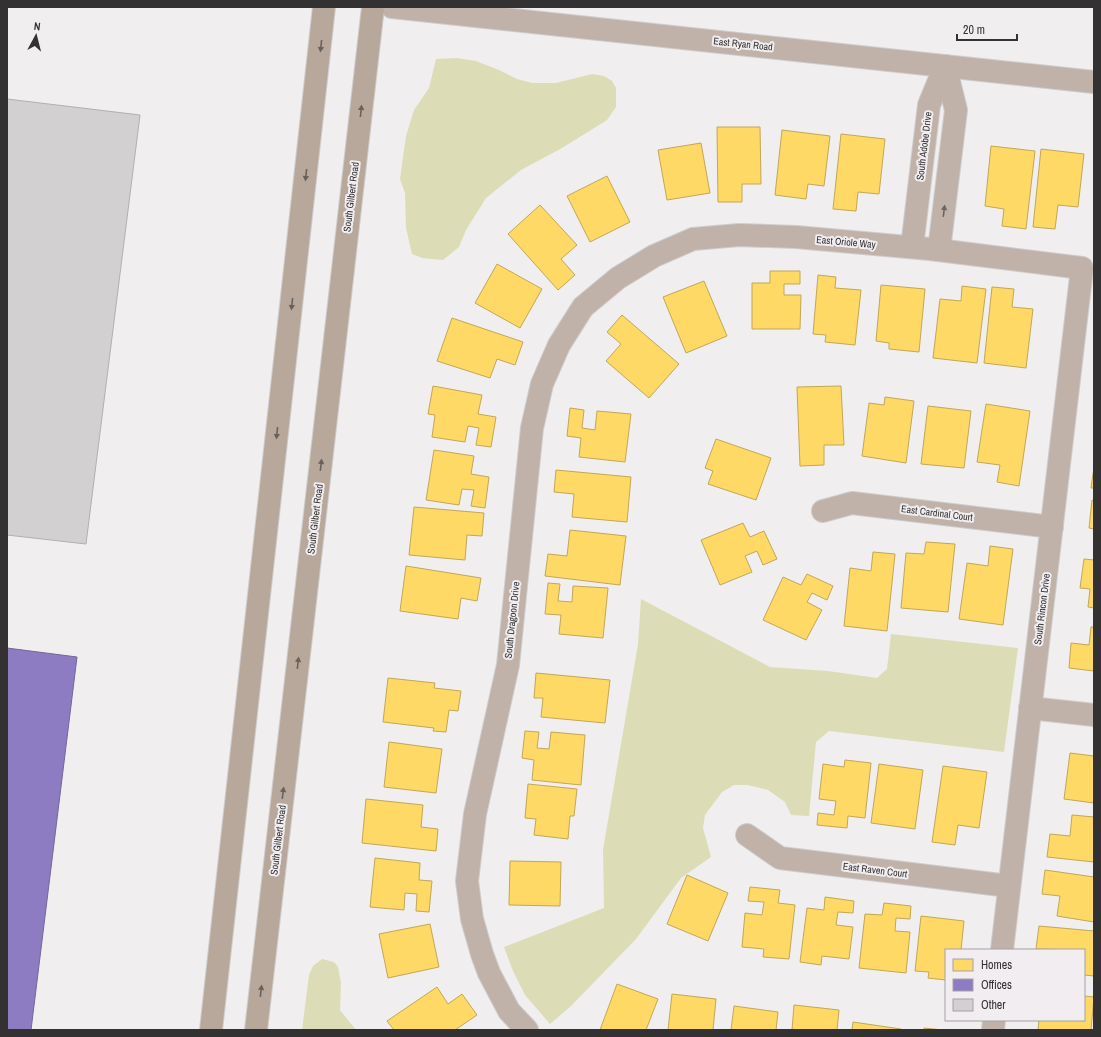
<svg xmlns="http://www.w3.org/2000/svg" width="1101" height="1037" viewBox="0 0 1101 1037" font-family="'Archivo Narrow',sans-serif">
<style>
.green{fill:#dcddb7}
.homes{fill:#ffd966;stroke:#c2a756}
.offices{fill:#8e7cc3;stroke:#736698}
.building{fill:#d2d0d1;stroke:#b1afb0}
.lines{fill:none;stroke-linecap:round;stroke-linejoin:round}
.minor-casing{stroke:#cecccd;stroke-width:24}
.tertiary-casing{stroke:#cecccd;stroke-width:24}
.primary-casing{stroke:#cecccd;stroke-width:24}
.minor{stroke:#c0b2a9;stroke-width:22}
.tertiary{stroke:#c0b2a9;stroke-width:22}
.primary{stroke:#b8a89b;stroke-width:22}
.oneway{fill:#68615c}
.oneway2{fill:#6b6562}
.labels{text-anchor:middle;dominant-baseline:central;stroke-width:4;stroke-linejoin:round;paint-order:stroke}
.street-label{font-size:10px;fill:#333132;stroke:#f1edf0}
</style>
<rect width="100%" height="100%" fill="#f0eeef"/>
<!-- green -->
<g class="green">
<polygon points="457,58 476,61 499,70 517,79 532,83 556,83 592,74 604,76 612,81 616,88 616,107 607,120 562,148 521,170 486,198 466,230 459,247 443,260 422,258 412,254 406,228 405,193 400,179 406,136 414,110 429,88 436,59"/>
<polygon points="641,599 770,667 828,671 877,678 887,669 891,634 1018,648 1004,752 829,731 816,742 809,816 791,815 785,802 768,790 748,785 734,785 722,792 705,815 703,828 711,857 681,878 636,939 571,1006 550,1024 525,995 513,971 504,947 604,908 603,850 638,644"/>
<polygon points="322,959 334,962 338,967 341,983 340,1010 356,1030 302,1030 309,975 313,966"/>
</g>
<!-- homes -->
<g class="homes">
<polygon points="717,127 760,127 761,184 742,184 742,202 718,202"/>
<polygon points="782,130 830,136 824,186 808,184 806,199 775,195"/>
<polygon points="841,134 885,139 879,194 858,192 856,211 833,209"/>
<polygon points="701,143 710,193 667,200 658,150"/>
<polygon points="991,146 1035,151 1026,229 1002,226 1004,209 985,206"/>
<polygon points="1041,149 1084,154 1078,207 1058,205 1055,229 1033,227"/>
<polygon points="607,176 630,222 590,242 567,196"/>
<polygon points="540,205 577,245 561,259 575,275 558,290 508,234"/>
<polygon points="497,264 542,289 520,328 475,303"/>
<polygon points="770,271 800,271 800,284 784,284 784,295 801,295 800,329 752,329 752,283 770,283"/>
<polygon points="818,275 836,277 835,288 861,290 855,345 825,342 826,335 813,334"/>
<polygon points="704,281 727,336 686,353 663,297"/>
<polygon points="881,285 925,289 919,352 889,349 889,343 876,341"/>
<polygon points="962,286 986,289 977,363 933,358 940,299 961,301"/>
<polygon points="992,287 1014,289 1012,307 1033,309 1026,368 984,363"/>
<polygon points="622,315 679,364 649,398 606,361 621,344 607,332"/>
<polygon points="452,318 523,342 515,365 497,359 490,378 437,361"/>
<polygon points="433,386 482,395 478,414 496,417 491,447 476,445 479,428 468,426 465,442 432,437 435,415 428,414"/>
<polygon points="841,386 844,445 824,445 824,465 800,466 797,387"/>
<polygon points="885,397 914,401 906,463 862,456 869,403 884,405"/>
<polygon points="986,404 1030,411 1019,486 997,482 1000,465 977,462"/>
<polygon points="928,406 971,411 964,468 921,464"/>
<polygon points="570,408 584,410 582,428 595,430 597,411 631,414 625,462 579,457 581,438 567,436"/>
<polygon points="716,439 771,458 756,500 708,484 713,471 705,468"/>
<polygon points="434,450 474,456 471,474 489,477 485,508 471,506 474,490 462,489 459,505 426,500"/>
<polygon points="1094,467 1094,488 1091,488"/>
<polygon points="556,470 631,477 627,522 572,517 574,494 554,492"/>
<polygon points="1092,500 1094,501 1094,529 1089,528"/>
<polygon points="414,507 484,513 482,536 467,535 465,560 409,555"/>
<polygon points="743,523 750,537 764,531 777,559 763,565 757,551 745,556 752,572 720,585 701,540"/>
<polygon points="570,530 626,536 620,585 545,576 548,554 567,556"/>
<polygon points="926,542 955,544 948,612 901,608 906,553 924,554"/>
<polygon points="990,546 1013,549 1003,625 959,619 967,563 988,566"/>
<polygon points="873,552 895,554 887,631 844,626 850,568 871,571"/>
<polygon points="1084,559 1094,560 1094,608 1088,607 1090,589 1080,588"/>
<polygon points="406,566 481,578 477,601 461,598 458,619 400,611"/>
<polygon points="807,574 833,586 827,600 812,593 807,602 822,610 806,640 763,620 783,577 801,585"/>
<polygon points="548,583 560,584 558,601 572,602 573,586 608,588 603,638 559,634 561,615 545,614"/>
<polygon points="1091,627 1094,627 1094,671 1069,668 1071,643 1089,645"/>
<polygon points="536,673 610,680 605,723 541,717 543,698 534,698"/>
<polygon points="388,678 435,683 434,688 461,691 458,711 449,710 446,732 433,731 434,728 383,722"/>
<polygon points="525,731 539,732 537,748 549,749 551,732 585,735 581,785 532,780 534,760 522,758"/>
<polygon points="389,742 442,749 436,793 384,787"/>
<polygon points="1070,753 1094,756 1094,803 1064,799"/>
<polygon points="845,760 871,763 865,818 848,816 847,828 817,825 818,813 834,815 836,801 819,799 823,764 844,767"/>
<polygon points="879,764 923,770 915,829 871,823"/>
<polygon points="943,766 987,772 979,828 958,825 955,845 932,842"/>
<polygon points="528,784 577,789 574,816 570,816 568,839 534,835 536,819 525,818"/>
<polygon points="366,799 423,805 421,827 438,829 436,851 362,843"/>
<polygon points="1072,815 1094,817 1094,862 1047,857 1050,834 1070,836"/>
<polygon points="375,858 420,863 419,880 432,881 429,912 416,911 417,894 405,893 404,910 370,907"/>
<polygon points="510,861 561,862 560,906 509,905"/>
<polygon points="1045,870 1094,877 1094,922 1057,916 1060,896 1042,894"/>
<polygon points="687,875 728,893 708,941 667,924"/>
<polygon points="750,887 780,890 778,903 795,905 789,959 763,957 764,949 742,947 745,913 762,915 764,902 748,901"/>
<polygon points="825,897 854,901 853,913 838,912 836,925 853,927 849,959 822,956 821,965 800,962 807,908 824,910"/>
<polygon points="884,903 911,906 910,919 896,918 895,931 910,932 906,973 859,968 865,914 882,915"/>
<polygon points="921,916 964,921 961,950 946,950 946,980 928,978 929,972 915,971"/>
<polygon points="430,924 439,967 388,978 379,934"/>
<polygon points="1039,926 1094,931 1094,976 1084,975 1084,950 1036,949"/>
<polygon points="617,984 658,999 646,1030 600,1030"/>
<polygon points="437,987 448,1004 462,994 477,1015 455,1030 394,1030 387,1021"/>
<polygon points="672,994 716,999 713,1030 668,1030"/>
<polygon points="1084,996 1094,997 1091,1030 1038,1030 1039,1020 1084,1020"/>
<polygon points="794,1005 839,1010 837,1030 792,1030"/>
<polygon points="734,1006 778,1012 776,1030 731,1030"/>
<polygon points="853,1022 901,1029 901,1030 852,1030"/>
<polygon points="924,1028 943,1030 924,1030"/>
</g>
<!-- offices -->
<polygon class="offices" points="7,648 77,657 31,1030 7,1030"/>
<!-- building -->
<polygon class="building" points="7,99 140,115 86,544 7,535"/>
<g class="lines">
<defs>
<g id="minor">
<polyline points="912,247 929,105 945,66"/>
<polyline points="939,250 956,110 945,66"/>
<polyline points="823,511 852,503 1052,527"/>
<polyline points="1030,708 1094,715"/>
<polyline points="747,835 780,858 1009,886"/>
<polyline points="527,1030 509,1011 489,973 482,954 472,919 467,881 475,814 508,665 532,428 542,384 559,345 583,307 618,278 654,256 693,239 739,235 796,237 930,249 1082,268 1002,950"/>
<polyline points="993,1030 994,1020"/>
</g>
<polyline id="tertiary" points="392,7 1094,82"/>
<g id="primary">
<polyline points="211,1030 324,7"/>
<polyline points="256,1030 373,7"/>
</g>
</defs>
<!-- minor casing -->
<use href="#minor" class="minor-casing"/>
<!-- tertiary casing -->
<use href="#tertiary" class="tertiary-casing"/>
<!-- primary casing -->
<use href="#primary" class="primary-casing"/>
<!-- minor -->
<use href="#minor" class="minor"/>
<!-- tertiary -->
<use href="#tertiary" class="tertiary"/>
<!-- primary -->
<use href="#primary" class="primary"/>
</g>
<!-- one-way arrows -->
<defs><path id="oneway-solid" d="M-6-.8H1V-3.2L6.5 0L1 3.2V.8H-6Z"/></defs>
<g class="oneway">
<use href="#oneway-solid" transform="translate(321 46) rotate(96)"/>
<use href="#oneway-solid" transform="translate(361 111) rotate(-84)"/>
<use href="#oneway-solid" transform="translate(306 175) rotate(96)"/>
<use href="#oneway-solid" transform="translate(292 304) rotate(96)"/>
<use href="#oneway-solid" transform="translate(277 433) rotate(96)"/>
<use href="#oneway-solid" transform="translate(321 465) rotate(-83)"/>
<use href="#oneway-solid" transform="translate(298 663) rotate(-83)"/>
<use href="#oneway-solid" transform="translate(283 793) rotate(-83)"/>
<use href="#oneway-solid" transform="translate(261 991) rotate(-83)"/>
</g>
<use class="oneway2" href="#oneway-solid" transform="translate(944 211) rotate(-83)"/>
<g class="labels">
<!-- street labels -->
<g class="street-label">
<text transform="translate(743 44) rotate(6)">East Ryan Road</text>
<text transform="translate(924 146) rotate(-83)">South Adobe Drive</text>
<text transform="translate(351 197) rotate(-83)">South Gilbert Road</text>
<text transform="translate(846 242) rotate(5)">East Oriole Way</text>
<text transform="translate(937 513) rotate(7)">East Cardinal Court</text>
<text transform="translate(315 519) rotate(-83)">South Gilbert Road</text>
<text transform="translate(1042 609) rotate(-83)">South Rincon Drive</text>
<text transform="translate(512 620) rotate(-84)">South Dragoon Drive</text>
<text transform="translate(278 840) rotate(-83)">South Gilbert Road</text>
<text transform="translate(875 870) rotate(7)">East Raven Court</text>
</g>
</g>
<!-- border -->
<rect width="1101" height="1037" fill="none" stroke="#333132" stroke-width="16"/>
<!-- legend -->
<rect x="945" y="949" width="140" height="72" fill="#f1edf0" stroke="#a5a2a4"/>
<rect x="953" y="959" width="20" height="12" fill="#ffd966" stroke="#a5a2a4"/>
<text x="981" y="969" font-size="12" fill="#333132">Homes</text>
<rect x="953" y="979" width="20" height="12" fill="#8e7cc3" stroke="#a5a2a4"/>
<text x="981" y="989" font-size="12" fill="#333132">Offices</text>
<rect x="953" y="999" width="20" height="12" fill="#d2d0d1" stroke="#a5a2a4"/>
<text x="981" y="1009" font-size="12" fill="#333132">Other</text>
<!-- north arrow -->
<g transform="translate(36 36) rotate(7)" stroke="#f1edf0" stroke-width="3" paint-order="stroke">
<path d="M0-3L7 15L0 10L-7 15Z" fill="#333132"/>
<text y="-6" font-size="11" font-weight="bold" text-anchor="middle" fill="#333132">N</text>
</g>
<!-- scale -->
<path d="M957 34v6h60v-6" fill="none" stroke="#333132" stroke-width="2"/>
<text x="963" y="34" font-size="12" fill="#333132" stroke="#f1edf0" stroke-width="3" paint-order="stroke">20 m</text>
</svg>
